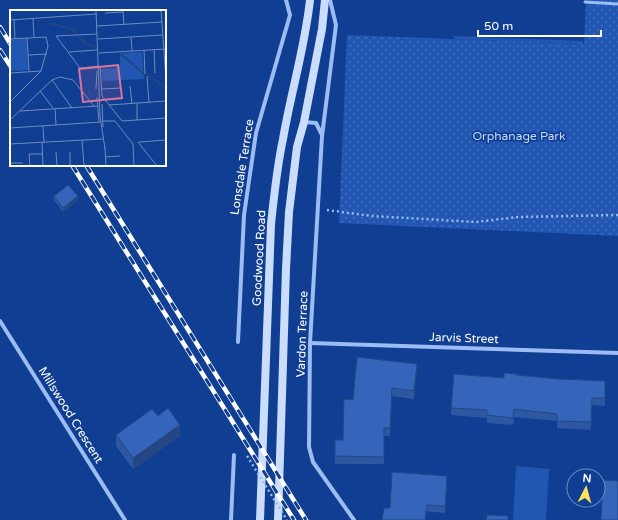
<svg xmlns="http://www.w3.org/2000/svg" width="618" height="520" viewBox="0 0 618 520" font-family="'Varela Round',sans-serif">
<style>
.grass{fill:url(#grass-tufts)}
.park{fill:url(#park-dots)}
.pitch{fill:#2157b3}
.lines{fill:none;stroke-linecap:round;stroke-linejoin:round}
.path{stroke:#9cbcf4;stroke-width:2.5;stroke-dasharray:2 3;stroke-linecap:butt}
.service{stroke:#9cbcf4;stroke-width:3}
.minor{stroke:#9cbcf4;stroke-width:4}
.secondary{stroke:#cbddfd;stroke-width:8}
.rail-casing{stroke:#fff;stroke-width:4.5}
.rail{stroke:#0f3e93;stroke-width:3;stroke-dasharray:9;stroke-linecap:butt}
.path-bridge{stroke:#9cbcf4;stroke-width:2.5;stroke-dasharray:2 3;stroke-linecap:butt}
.wall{fill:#2d57a1}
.shaded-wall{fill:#244783}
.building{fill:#3465bb;stroke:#244783}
.labels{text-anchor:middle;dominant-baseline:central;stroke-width:3.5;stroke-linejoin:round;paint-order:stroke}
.park-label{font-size:12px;fill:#c3d9fe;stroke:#0f3e93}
.street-label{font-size:12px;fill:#fff;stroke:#0f3e93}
.inset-river{fill:none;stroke:#224585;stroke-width:2}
.inset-road{fill:none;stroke:#6f8bbe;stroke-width:1}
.view{fill:#da749d;fill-opacity:0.15;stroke:#da749d;stroke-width:2}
.inset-edge{fill:none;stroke:#fff;stroke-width:2}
</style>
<defs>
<pattern id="grass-tufts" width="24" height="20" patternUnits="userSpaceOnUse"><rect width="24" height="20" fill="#2157b3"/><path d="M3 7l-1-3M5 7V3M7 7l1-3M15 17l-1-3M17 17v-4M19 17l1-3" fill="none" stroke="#4270be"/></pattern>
<pattern id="park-dots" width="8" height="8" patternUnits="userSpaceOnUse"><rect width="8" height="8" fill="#2157b3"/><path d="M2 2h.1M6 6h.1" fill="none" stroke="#4270be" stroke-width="1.8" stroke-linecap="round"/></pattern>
</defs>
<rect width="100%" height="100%" fill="#0f3e93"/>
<!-- grass -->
<polygon class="grass" points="454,36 583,41 583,44 454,39"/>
<!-- park -->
<polygon class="park" points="586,0 618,0 618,236 339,223 347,35 584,44"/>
<!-- pitch -->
<polygon class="pitch" points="516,466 549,469 546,520 513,520"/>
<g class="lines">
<!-- path -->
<polyline class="path" points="327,210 372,216 476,222 518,217 618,215"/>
<!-- service -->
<polyline class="service" points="585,2 618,4"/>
<!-- minor -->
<g class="minor">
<polyline points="330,0 336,25 322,136 310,343 309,447 313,462 354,520"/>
<polyline points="304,122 316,123 322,135"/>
<polyline points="0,321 125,520"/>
<polyline points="238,342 244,215 256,133 290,15 286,0"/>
<polyline points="310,343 618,353"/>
<polyline points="231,520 234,455"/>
</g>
<!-- secondary -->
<g class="secondary">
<path d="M260 520 271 224C274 196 277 167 283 139 291 92 305 47 310 0"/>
<polyline points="278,520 286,269 289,212 297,147 304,122 322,29 325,0"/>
</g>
<defs>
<g id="rail">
<polyline points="0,27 11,45"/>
<polyline points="0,50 11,67"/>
<polyline points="72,165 294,520"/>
<polyline points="86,165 306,520"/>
</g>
</defs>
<!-- rail casing -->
<use href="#rail" class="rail-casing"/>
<!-- rail -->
<use href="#rail" class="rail"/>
<!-- path-bridge -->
<polyline class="path-bridge" points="247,456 287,520"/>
</g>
<!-- wall -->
<g class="wall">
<polygon points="54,196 78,200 63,212 54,200"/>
<polygon points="417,372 414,399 392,396 390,436 384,436 384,464 335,464 335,440 343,440 353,400"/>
<polygon points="517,375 605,388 605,406 592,405 591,430 557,428 557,421 514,417 513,425 487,423 487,418 451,415 451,408 504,378"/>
<polygon points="158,416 180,436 133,469 116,446 116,435"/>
<polygon points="447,484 445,513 390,508"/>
</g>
<!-- shaded-wall -->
<g class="shaded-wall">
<polygon points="78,196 78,200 63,212 63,208"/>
<polygon points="417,364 417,372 414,399 414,391"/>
<polygon points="180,425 180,436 133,469 133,458"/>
<polygon points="447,476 447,484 445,513 445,506"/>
</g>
<!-- building -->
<g class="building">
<polygon points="68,185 78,196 63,208 54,196"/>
<polygon points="357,357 417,364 414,391 392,388 390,428 384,428 384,457 335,456 335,440 343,440 344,399 353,400"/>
<polygon points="504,373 517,374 516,375 559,379 605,381 605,398 592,398 591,422 557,421 557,414 514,409 513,418 487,415 487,410 451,408 454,374 504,378"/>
<polygon points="168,408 180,425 133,458 116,435 152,409 158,416"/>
<polygon points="392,472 447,476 445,506 427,505 425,520 382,520 384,508 390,508"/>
<polygon points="603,480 618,481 618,520 601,520"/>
<polygon points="487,515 508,516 508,520 486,520"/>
</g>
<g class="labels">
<!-- park labels -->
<g class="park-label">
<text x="519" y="136">Orphanage Park</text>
</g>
<!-- street labels -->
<g class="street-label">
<text transform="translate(242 167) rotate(-81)">Lonsdale Terrace</text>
<text transform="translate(259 258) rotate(-87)">Goodwood Road</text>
<text transform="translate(302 334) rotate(-88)">Vardon Terrace</text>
<text transform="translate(464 338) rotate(2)">Jarvis Street</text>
<text transform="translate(71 415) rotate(58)">Millswood Crescent</text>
</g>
</g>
<!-- overview -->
<g transform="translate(10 10)">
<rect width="156" height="156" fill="#0f3e93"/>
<path d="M16 29 18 60 0 61V30ZM110 43 132 42 134 69 92 71 91 59 106 58V55H110Z" fill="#2157b3"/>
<path d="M16 29 17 44 7 45 5 41 6 49 0 61V34L5 39 6 30ZM16 45 17 60H9L8 46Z" fill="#2157b3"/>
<path class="inset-river" d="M39 13 62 19 67 24M69 27 76 34 86 37M111 44 135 65M138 65 156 78"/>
<path class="inset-road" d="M86 0 90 106 95 139M151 0 156 69M113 1 114 15M95 3 113 2M23 8 24 28M4 9 5 29M0 10 86 4M87 16 152 12M46 26 70 58 89 56M46 26 87 24M121 27 122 41M17 28 19 61M0 29 36 27 38 36 31 61 0 92M88 29 153 25M144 39 145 63M134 40 135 64M59 42 87 40M89 43 156 39M18 45 37 44M90 56 92 86 112 111 156 108M0 63 31 61M137 66 139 93M42 70 62 98M120 76 122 94M86 79 87 61M91 79 111 78M30 81 43 98M87 87 89 112M127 93V110M92 94 93 117M99 95 156 91M45 99 46 115M10 101 88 96M0 110 42 70 50 67 63 70 84 96M92 111H105L123 134 124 156M33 116 34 132M0 118 91 112M72 130 74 156M32 132 33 156M128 132 147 156M129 132 156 130M0 134 93 129M95 138 96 156M46 142 47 156M60 142V156M95 147 110 146M0 153H13M20 156 19 144H33"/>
<path class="view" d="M108 55 112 88 73 92 69 59Z"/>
<rect width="156" height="156" class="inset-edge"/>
</g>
<!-- north arrow -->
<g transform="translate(586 488) rotate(6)"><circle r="19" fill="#0f3e93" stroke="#6f8bbe"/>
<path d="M0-3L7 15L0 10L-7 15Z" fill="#ffdd5e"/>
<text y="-6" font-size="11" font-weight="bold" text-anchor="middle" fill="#ffffff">N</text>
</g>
<!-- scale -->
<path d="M478 30v6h123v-6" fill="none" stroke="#ffffff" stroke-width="2"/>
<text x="484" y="30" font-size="12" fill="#ffffff" stroke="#0f3e93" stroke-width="3" paint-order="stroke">50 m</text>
</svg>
